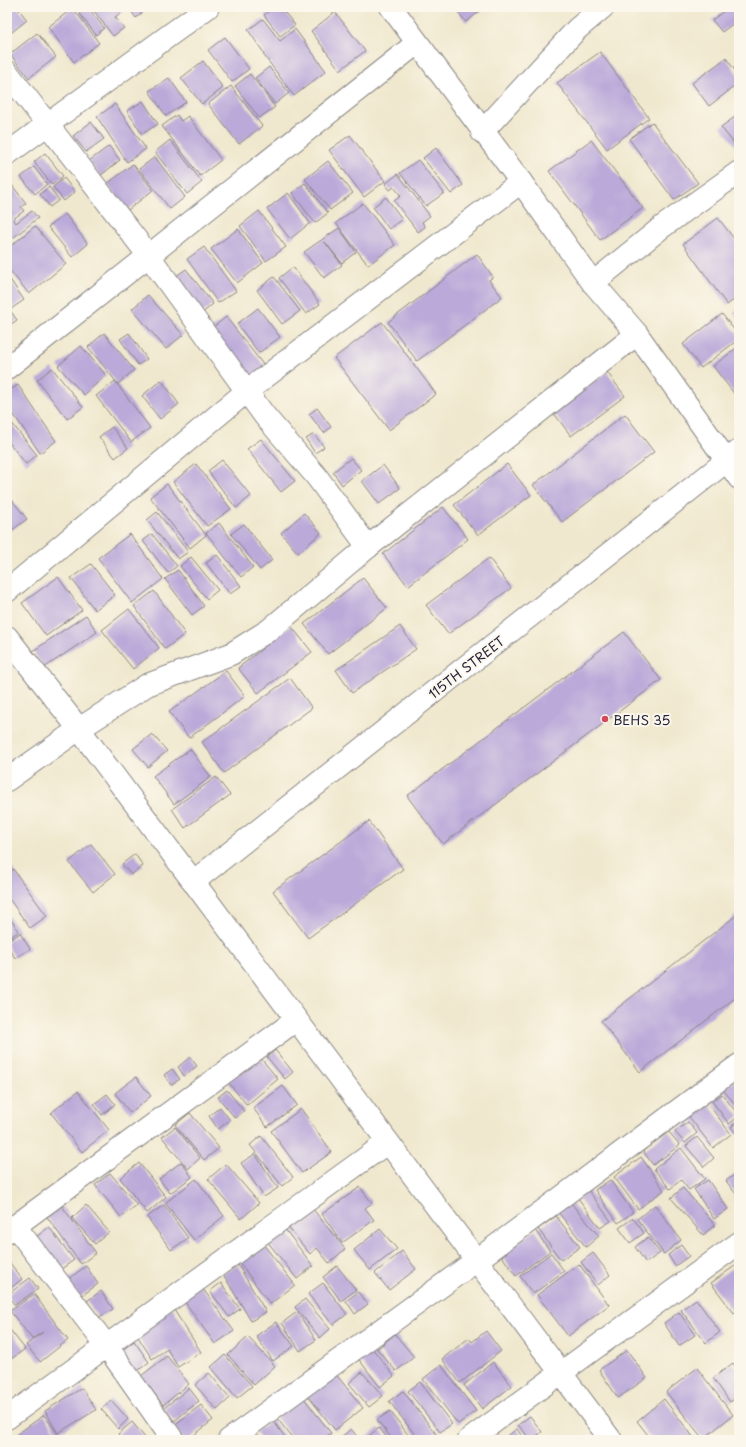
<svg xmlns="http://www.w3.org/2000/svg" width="746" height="1447" viewBox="0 0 746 1447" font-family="'Playpen Sans',sans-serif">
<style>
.building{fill:#baa9d9}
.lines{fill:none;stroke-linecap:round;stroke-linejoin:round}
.street-casing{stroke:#898584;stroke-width:24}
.street{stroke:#fff;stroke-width:22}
.poi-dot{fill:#d1495b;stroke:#fbf7ec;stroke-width:1.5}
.labels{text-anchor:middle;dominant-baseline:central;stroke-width:4;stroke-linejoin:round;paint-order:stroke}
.street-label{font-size:13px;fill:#22223b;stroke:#fbf7ec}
.poi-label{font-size:13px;fill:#22223b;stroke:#fbf7ec;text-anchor:start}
</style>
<rect width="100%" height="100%" fill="#fbf7ec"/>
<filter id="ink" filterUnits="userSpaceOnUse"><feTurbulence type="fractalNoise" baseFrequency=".025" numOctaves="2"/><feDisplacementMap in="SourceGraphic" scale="8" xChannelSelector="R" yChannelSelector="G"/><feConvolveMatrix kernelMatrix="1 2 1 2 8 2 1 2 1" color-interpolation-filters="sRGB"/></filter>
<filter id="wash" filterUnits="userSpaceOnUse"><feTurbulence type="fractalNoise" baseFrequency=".012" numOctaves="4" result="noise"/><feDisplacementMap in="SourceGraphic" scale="16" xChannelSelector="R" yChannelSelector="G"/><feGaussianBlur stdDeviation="0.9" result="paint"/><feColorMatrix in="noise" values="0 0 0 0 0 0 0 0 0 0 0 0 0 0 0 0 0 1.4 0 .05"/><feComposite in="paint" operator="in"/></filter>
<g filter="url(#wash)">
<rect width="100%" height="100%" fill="#f0e8ce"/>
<g id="blocks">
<!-- building -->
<g class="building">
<polygon points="7,7 17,7 27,20 7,36"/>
<polygon points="88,7 104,28 96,35 79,13"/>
<polygon points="91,7 124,7 126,9 115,17 124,28 113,36"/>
<polygon points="128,7 149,7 136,18"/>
<polygon points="274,7 280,7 295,25 280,36 264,15"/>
<polygon points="454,7 485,7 466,22"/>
<polygon points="729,7 736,7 739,10 739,19 722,32 712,20"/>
<polygon points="73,8 99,43 74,62 48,27"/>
<polygon points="335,12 365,51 340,70 311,31"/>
<polygon points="263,19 280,41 295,29 326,71 294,96 263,54 264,53 248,30"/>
<polygon points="37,33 56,57 29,78 10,54"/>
<polygon points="225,37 249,69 232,82 208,50"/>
<polygon points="600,52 649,118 607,149 557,83"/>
<polygon points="726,58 739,76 739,83 709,106 692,83"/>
<polygon points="203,61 223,88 202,104 181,78"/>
<polygon points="269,67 289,93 275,104 255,78"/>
<polygon points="250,74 275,107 259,118 235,86"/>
<polygon points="169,78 186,102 166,116 149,91"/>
<polygon points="231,86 262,126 239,144 208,104"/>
<polygon points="143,101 158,124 142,134 127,111"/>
<polygon points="115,104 146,149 127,162 97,117"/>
<polygon points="739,114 739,150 721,127"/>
<polygon points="177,115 181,121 188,116 221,160 200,176 162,126"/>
<polygon points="91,122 104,139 86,152 73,136"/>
<polygon points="652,122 698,183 674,200 629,139"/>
<polygon points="350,135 385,181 364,197 329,150"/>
<polygon points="170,140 202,182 187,194 155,152"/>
<polygon points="591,140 643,208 600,240 549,171"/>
<polygon points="109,146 120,160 100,176 89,161"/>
<polygon points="436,148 463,185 451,194 423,158"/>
<polygon points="45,153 63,176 52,185 34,162"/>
<polygon points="155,157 185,197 170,209 139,169"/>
<polygon points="418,160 444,193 426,206 400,173"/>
<polygon points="328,161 353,193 330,210 305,179"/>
<polygon points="133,164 153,190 128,210 107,184"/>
<polygon points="34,167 47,184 35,194 21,177"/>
<polygon points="398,174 430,216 422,222 425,227 418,232 394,201 401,196 394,187 390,190 385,184"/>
<polygon points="64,178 75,192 64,201 53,187"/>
<polygon points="7,179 26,203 21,207 24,211 13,219 16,223 32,211 38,218 13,238 7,230"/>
<polygon points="305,183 328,213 315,223 292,193"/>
<polygon points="49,187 59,200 50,207 40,194"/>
<polygon points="288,193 310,223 290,239 267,209"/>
<polygon points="386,197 402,219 389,229 373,207"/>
<polygon points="363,203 395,245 368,265 336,223"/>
<polygon points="259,211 286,247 266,261 240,226"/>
<polygon points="65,214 88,244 72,257 48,227"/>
<polygon points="718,218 739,245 739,296 727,305 683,244"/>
<polygon points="35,226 66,264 29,294 7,267 7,249"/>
<polygon points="339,228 356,252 342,263 324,241 342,265 324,278 304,252"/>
<polygon points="238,229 263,263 237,283 211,249"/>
<polygon points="204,247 236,291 218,303 187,259"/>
<polygon points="477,254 493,277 489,280 502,297 417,361 388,322"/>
<polygon points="293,267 320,304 306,314 279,278"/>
<polygon points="186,269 213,304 199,316 172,279"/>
<polygon points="7,275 24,300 11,309 7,302"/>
<polygon points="274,277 300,311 282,324 257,290"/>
<polygon points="148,295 183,335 166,349 132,309"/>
<polygon points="7,306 17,320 7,327"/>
<polygon points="258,308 280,337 259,353 237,324"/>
<polygon points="739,308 739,320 734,313"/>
<polygon points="722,314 739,336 739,339 701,368 683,344"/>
<polygon points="226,317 265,367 250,379 211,329"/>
<polygon points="382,322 436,394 389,430 334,358"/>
<polygon points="104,333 134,370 118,384 88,347"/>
<polygon points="129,333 147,359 138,365 120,339"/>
<polygon points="81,346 106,375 84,395 58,366"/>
<polygon points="739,346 739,400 713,366"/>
<polygon points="52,368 83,407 67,419 37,380"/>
<polygon points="607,372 625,396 571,436 553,412"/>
<polygon points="161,380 179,404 160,419 142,396"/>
<polygon points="115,381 150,428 131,442 96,396"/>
<polygon points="18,385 56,441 40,453 7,405 7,392"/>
<polygon points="317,408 331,427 324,433 309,414"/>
<polygon points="625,414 654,452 562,522 533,485"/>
<polygon points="7,417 37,455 26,464 7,440"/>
<polygon points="112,427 128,448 115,458 99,437"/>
<polygon points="314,434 324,447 315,453 306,439"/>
<polygon points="261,439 295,481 281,492 247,449"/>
<polygon points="351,458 361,470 342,485 333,472"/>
<polygon points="222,460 251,496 236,508 208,471"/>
<polygon points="196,464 231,509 207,526 173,482"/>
<polygon points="507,464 531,495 478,535 454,505"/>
<polygon points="383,465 400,488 379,504 362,481"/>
<polygon points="167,484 206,535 190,548 150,497"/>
<polygon points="12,500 27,519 7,534 7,504"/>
<polygon points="443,507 468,539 408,586 383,554"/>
<polygon points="157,512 188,552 178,559 147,520"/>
<polygon points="304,513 321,533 298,553 281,533"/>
<polygon points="219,523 253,567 241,577 206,533"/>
<polygon points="244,524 272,560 260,570 231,534"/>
<polygon points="130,534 163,579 132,603 98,558"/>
<polygon points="152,534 177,566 168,573 143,541"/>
<polygon points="217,555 241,586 230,594 206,563"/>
<polygon points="191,557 218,590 207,599 180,566"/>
<polygon points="489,558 511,588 448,634 426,605"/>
<polygon points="91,564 115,595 95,610 71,578"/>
<polygon points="178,570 204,606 192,615 165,579"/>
<polygon points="58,577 82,610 46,636 22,603"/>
<polygon points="363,578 387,608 328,654 304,624"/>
<polygon points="154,591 185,634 165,649 134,606"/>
<polygon points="129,609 159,648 133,669 102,630"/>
<polygon points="86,615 97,632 44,668 33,651"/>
<polygon points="291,626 312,652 258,693 238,668"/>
<polygon points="400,626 416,649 352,693 336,670"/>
<polygon points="624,632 661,680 443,844 407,796"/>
<polygon points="226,671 245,696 189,738 169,712"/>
<polygon points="290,678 312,708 224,773 202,742"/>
<polygon points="152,734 167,751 148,767 133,749"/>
<polygon points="190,749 211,777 174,804 153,776"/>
<polygon points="216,777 230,795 185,828 172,809"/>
<polygon points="369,821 403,869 308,938 273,891"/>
<polygon points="91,844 115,874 93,892 69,862"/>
<polygon points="135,854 143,866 131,875 122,864"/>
<polygon points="13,869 47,916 30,928 7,896 7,874"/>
<polygon points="7,914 19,931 7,940"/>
<polygon points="738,914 739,995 640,1072 601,1021"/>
<polygon points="20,933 30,949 15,958 7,945 7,942"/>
<polygon points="275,1050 293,1072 285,1079 267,1057"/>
<polygon points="259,1056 278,1079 247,1105 228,1082"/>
<polygon points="190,1057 197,1066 184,1076 178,1067"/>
<polygon points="172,1069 180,1079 171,1085 164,1075"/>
<polygon points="136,1077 151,1096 130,1113 115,1093"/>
<polygon points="738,1078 739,1079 739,1108 723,1090"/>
<polygon points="283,1086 297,1105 267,1127 253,1108"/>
<polygon points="227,1090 244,1111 235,1118 218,1097"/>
<polygon points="78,1091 109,1130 82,1152 51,1113"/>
<polygon points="107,1094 115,1104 102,1115 94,1104"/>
<polygon points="722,1094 739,1116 729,1124 712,1101"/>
<polygon points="705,1100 731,1134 713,1148 687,1114"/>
<polygon points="220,1107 230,1120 218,1129 209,1116"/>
<polygon points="301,1109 332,1152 302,1173 271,1131"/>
<polygon points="190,1113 219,1148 204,1160 175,1125"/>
<polygon points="739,1120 739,1134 737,1135 731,1127"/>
<polygon points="688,1122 697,1133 685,1143 675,1132"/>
<polygon points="175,1127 200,1158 188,1169 162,1137"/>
<polygon points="668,1131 680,1145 653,1165 643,1151"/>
<polygon points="261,1136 293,1177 282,1186 250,1145"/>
<polygon points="697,1137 714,1158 704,1167 686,1146"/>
<polygon points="681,1148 705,1179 689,1190 681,1180 670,1189 654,1169"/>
<polygon points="255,1154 278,1188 264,1197 241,1163"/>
<polygon points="641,1157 664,1190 638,1209 614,1177"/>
<polygon points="181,1162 192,1177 170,1193 159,1179"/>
<polygon points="139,1163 166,1197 147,1213 120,1178"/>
<polygon points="226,1164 259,1203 241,1219 208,1179"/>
<polygon points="739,1171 739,1198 726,1181"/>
<polygon points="110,1173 137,1205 121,1217 95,1185"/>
<polygon points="196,1179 224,1216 194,1240 165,1203"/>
<polygon points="610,1180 633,1212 618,1223 595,1190"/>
<polygon points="708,1180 728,1209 714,1219 694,1189"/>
<polygon points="360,1187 372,1203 365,1208 374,1220 342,1243 322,1214"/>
<polygon points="683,1188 715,1225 703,1235 671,1198"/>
<polygon points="588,1190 611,1221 600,1228 578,1198"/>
<polygon points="570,1202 599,1236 586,1247 558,1212"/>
<polygon points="86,1205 109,1232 95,1244 72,1218"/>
<polygon points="164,1205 188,1238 171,1250 147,1217"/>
<polygon points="655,1205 681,1240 664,1254 637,1219"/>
<polygon points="62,1206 96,1253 81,1264 47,1217"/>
<polygon points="312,1208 345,1249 329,1263 317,1248 310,1254 288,1227"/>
<polygon points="556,1216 580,1247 561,1260 538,1229"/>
<polygon points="633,1218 644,1233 630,1243 619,1228"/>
<polygon points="49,1227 74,1260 61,1269 36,1237"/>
<polygon points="284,1228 313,1266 297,1279 267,1241"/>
<polygon points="380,1229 397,1249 370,1270 354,1250"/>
<polygon points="535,1230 550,1251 516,1276 501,1255"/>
<polygon points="648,1237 660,1253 646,1263 635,1247"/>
<polygon points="263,1244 295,1285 270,1304 239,1262"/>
<polygon points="681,1245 689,1256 675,1266 668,1255"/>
<polygon points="402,1251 416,1269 389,1290 375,1273"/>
<polygon points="551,1253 564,1271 533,1294 520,1276"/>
<polygon points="593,1253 610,1275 598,1285 581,1262"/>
<polygon points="7,1259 22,1279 7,1291"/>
<polygon points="739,1263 739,1309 734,1313 711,1283"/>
<polygon points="579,1264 609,1305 568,1336 537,1295"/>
<polygon points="238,1265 266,1312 251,1321 223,1274"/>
<polygon points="86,1266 98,1284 80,1297 67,1280"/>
<polygon points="337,1266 356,1290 341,1301 323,1277"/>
<polygon points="30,1278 38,1289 15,1305 7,1295"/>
<polygon points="221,1283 240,1309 229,1317 210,1291"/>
<polygon points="323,1283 347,1314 333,1325 308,1294"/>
<polygon points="200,1285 234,1331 215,1344 182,1298"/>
<polygon points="101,1291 113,1309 98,1318 87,1301"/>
<polygon points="358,1292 368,1304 355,1314 346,1301"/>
<polygon points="34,1294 68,1340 40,1362 26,1345 43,1332 32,1339 10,1311"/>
<polygon points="305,1299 330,1329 320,1338 295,1307"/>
<polygon points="696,1299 720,1332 706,1343 681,1310"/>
<polygon points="172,1307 201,1352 178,1367 167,1349 152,1359 135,1332"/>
<polygon points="297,1312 316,1340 300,1351 282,1323"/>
<polygon points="679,1312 695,1335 679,1346 664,1323"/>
<polygon points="276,1322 294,1346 273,1361 256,1336"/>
<polygon points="7,1326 25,1349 11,1359 7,1354"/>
<polygon points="486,1331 501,1351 460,1383 442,1359 469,1338 472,1342"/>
<polygon points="395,1334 414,1357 396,1371 377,1349"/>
<polygon points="248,1337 275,1366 254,1385 228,1355"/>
<polygon points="134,1341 149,1362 135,1373 119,1353"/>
<polygon points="371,1347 394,1376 380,1387 357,1357"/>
<polygon points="627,1350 647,1378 618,1398 599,1370"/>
<polygon points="225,1355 252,1386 237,1398 211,1367"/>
<polygon points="167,1356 189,1384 163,1405 141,1376"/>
<polygon points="493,1362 512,1386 482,1409 464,1385"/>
<polygon points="733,1363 739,1372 739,1396 730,1402 713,1378"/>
<polygon points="441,1365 476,1411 458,1424 423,1379"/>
<polygon points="697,1368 733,1415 703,1439 666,1392"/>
<polygon points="362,1372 383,1396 369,1407 349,1383"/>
<polygon points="209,1373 230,1398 217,1410 195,1385"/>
<polygon points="335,1373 363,1408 335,1430 307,1395"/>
<polygon points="420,1382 452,1424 440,1432 408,1391"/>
<polygon points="82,1388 96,1410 58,1433 45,1411"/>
<polygon points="189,1388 199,1401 174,1421 164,1408"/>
<polygon points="403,1391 437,1435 430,1440 419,1440 389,1401"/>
<polygon points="303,1397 331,1433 321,1440 294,1440 276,1417"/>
<polygon points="664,1399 694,1438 691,1440 652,1440 637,1421"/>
<polygon points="111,1400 128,1419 118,1429 101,1409"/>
<polygon points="201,1405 213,1420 188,1440 185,1440 173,1426"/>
<polygon points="390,1411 412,1440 393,1440 377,1420"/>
<polygon points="44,1415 62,1440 9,1440"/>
<polygon points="530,1416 542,1432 531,1440 518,1425"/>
<polygon points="272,1419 287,1440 262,1440 256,1432"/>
<polygon points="132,1422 147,1440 123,1440 118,1434"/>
<polygon points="379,1428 389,1440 367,1440 366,1438"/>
<polygon points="351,1429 360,1440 340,1440 339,1439"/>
<polygon points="517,1429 524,1439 508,1440 506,1437"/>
</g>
</g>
</g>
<g filter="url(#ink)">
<use href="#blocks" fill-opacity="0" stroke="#898584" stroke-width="1"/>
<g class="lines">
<defs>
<g id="street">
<polyline points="391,7 521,182 593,283 637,334 739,478"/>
<polyline points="7,72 149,256 264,415 317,477 368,547"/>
<polyline points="482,132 577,29 603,7"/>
<polyline points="7,154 208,7"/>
<polyline points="593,283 662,227 739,172"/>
<polyline points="7,368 417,43"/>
<polyline points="7,591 247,391 521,182"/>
<polyline points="7,637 79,729 611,1440"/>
<polyline points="7,780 79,729 147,685 231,654 269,630 368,547 637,334"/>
<polyline points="193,882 739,451"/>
<polyline points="15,1226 106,1345 173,1440"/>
<polyline points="7,1232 296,1020"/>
<polyline points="7,1418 388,1142"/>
<polyline points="229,1440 477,1260 739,1065"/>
<polyline points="469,1440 739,1243"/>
</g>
</defs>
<!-- street casing -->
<use href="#street" class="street-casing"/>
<!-- street -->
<use href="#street" class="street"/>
</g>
</g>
<!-- markers -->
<circle class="poi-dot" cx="605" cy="719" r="4"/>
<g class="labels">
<!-- street labels -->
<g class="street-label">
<text transform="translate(466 667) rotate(-38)">115TH STREET</text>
</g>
<!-- poi labels -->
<g class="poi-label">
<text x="613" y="719">BEHS 35</text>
</g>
</g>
<!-- margin -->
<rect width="746" height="1447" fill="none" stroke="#fbf7ec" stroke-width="24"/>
</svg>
